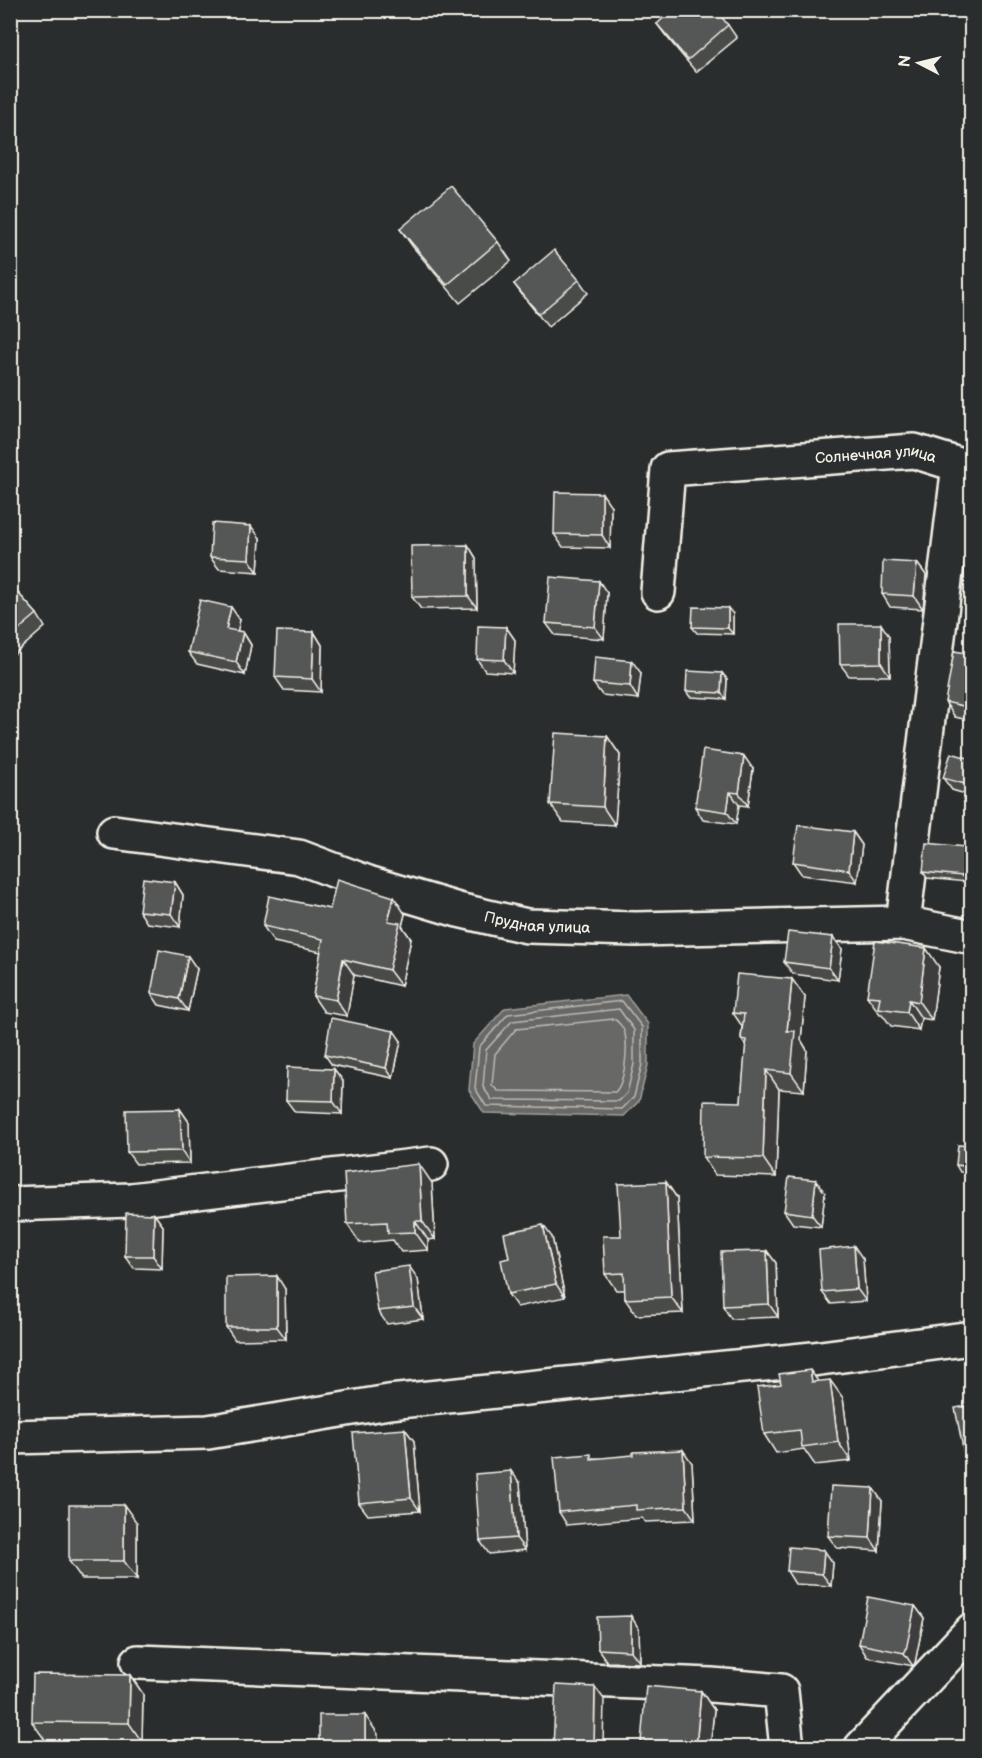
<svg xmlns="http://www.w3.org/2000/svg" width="982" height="1758" viewBox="0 0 982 1758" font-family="'Balsamiq Sans',sans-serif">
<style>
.water{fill:#676866;stroke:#9f9f9a;stroke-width:1.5}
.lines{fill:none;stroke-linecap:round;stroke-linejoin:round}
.shore{stroke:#bcbab4;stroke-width:1.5}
.minor-casing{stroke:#f4f1e8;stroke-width:38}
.minor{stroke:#2a2d2e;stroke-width:33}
.wall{fill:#494b4a;stroke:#f4f1e8;stroke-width:1.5}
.shaded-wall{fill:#3c3d3c;stroke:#f4f1e8;stroke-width:1.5}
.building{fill:#555756;stroke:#f4f1e8;stroke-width:1.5}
.labels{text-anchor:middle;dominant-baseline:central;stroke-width:4.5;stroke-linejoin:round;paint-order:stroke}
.street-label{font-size:15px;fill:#f4f1e8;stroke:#2a2d2e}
</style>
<rect width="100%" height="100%" fill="#2a2d2e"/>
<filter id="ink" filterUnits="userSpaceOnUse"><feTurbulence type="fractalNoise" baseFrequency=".0167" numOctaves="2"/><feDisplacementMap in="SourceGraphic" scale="12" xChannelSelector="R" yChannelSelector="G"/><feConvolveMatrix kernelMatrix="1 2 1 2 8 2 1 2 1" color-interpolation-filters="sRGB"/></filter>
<g filter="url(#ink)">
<!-- water -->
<polygon class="water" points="626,995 648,1024 648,1065 639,1101 624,1116 484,1113 469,1090 473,1044 505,1008"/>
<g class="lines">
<!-- shore -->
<g class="shore">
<polygon points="622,1001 642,1027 642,1064 634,1097 622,1109 486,1106 475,1088 479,1047 508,1014"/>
<polygon points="619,1009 634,1030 634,1064 627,1093 619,1101 492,1100 483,1087 486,1050 512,1021"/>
<path d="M614 1019C619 1022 624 1028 625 1034 628 1048 625 1083 615 1092L498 1091 492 1085 495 1054 516 1029Z"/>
</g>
<defs>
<g id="minor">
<path id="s1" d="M658 592 668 469 914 451 959 465 903 923"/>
<path id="s2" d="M114 832 299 857 368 883 458 910 527 926 636 929 903 923 972 937"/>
<polyline points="10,1204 131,1200 431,1164"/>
<polyline points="10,1437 208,1432 389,1402 813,1359 972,1338"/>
<polyline points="138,1662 711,1685 781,1691 787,1748"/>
<polyline points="861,1748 972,1630"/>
</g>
</defs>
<!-- minor casing -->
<use href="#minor" class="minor-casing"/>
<!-- minor -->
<use href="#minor" class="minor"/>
</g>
<!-- wall -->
<g class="wall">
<polygon points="657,24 728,25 737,38 696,72 666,36"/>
<polygon points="400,229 498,242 511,261 460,303 413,247"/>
<polygon points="579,280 588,293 548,327 523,296 514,284"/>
<polygon points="611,506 610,548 563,547 554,534"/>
<polygon points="260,538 258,572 219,569 210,557"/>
<polygon points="468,545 476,558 477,608 421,609 412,597"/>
<polygon points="917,563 926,575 923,609 890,607 882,594"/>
<polygon points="10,584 37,614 45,627 10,658"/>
<polygon points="607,593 604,639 555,635 546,623"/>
<polygon points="733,614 733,634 697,633 692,627"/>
<polygon points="240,620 237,631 243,632 251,645 245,675 197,664 188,652"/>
<polygon points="506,627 515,640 513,673 485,671 477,659"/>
<polygon points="314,632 322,645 321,692 284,690 275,677"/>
<polygon points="889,636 890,676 849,676 840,664"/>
<polygon points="972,654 972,721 955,717 945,702"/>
<polygon points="641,673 638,699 602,695 593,683"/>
<polygon points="722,673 727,679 726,699 690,697 686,691"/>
<polygon points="607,736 620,755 615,825 563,822 550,804"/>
<polygon points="972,759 972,796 952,790 943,778"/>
<polygon points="753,769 748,806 739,805 736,824 703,820 695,807"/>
<polygon points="853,832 862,845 857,882 802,875 793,862"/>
<polygon points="965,847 970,853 967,882 927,878 923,872"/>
<polygon points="175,882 183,895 180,927 147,923 139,911"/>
<polygon points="330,909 405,914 402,926 411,939 401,986 354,975 347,1016 324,1012 313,996 321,952 274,942 263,926"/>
<polygon points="833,937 842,949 838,980 793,974 784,962"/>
<polygon points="939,967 932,1020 921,1018 919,1030 891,1026 882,1014 880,1014 867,996"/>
<polygon points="197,969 188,1011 159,1005 151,993"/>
<polygon points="805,997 801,1040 807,1050 804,1091 779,1089 776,1177 715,1175 703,1157 741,1102 746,1046 741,1039 742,1026 733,1013"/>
<polygon points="401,1041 393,1078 332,1065 325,1055"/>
<polygon points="334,1069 343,1081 342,1114 295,1112 286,1100"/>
<polygon points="180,1109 189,1122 190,1163 136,1164 127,1152"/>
<polygon points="972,1146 972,1173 960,1172 956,1165"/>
<polygon points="666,1182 677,1198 683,1313 636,1315 625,1299 625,1290 616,1290 605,1274 621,1236"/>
<polygon points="432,1183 435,1239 428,1240 428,1250 401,1252 393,1240 360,1243 347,1224"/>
<polygon points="825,1193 821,1227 793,1224 784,1211"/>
<polygon points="154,1214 163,1226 162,1269 134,1268 125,1256"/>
<polygon points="552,1237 565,1297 517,1307 508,1294 509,1258"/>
<polygon points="767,1251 776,1263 778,1317 731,1319 723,1306"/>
<polygon points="863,1259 866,1301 831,1304 822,1292"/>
<polygon points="418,1279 423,1319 387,1324 378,1311"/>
<polygon points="285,1289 286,1339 235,1340 226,1327"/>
<polygon points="818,1381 843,1398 851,1461 815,1465 804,1449 776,1453 764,1434"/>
<polygon points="405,1429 414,1441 420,1511 368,1515 359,1503"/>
<polygon points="593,1458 692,1463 695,1520 645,1522 642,1518 567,1525 559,1512"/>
<polygon points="520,1483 525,1550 489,1554 480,1541"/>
<polygon points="882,1501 879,1551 837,1548 828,1536"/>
<polygon points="137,1523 137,1579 82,1579 69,1561"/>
<polygon points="833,1563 831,1586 795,1584 787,1571"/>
<polygon points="915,1606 924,1618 915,1663 913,1666 867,1657 859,1644"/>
<polygon points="639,1629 640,1663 607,1662 598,1649"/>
<polygon points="130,1675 143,1694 142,1742 45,1740 32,1722"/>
<polygon points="701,1691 714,1710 710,1748 645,1748 641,1742"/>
</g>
<!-- shaded-wall -->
<g class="shaded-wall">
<polygon points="602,493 611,506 610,548 602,535"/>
<polygon points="251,526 260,538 258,572 249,559"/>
<polygon points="468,545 476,558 477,608 468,596"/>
<polygon points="917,563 926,575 923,609 914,596"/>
<polygon points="599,581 607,593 604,639 595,627"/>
<polygon points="231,607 240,620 235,641 226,629"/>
<polygon points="728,608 733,614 733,634 728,628"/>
<polygon points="881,624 889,636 890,676 881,663"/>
<polygon points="506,627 515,640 513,673 504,660"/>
<polygon points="243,632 251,645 245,675 236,662"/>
<polygon points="314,632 322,645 321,692 312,679"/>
<polygon points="632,661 641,673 638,699 630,686"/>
<polygon points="722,673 727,679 726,699 721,693"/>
<polygon points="607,736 620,755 615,825 603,807"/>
<polygon points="744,756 753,769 748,806 739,793"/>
<polygon points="730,792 739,805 736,824 727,812"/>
<polygon points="853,832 862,845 857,882 849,870"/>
<polygon points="965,847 970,853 967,882 962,876"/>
<polygon points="175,882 183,895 180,927 171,914"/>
<polygon points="394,897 405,914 402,926 411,939 401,986 389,970 388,921"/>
<polygon points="833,937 842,949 838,980 829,968"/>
<polygon points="926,948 939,967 932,1020 919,1002"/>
<polygon points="188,956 197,969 188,1011 179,999"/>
<polygon points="343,959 354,975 347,1016 336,1000"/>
<polygon points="792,979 805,997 801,1040 807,1050 804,1091 791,1073 787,1031"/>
<polygon points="909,1000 921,1018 919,1030 907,1012"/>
<polygon points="394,1031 401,1041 393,1078 386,1068"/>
<polygon points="334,1069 343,1081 342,1114 333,1101"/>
<polygon points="766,1070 779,1089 776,1177 763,1158"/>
<polygon points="180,1109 189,1122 190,1163 182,1151"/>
<polygon points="419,1164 432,1183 435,1239 422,1221"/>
<polygon points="816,1180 825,1193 821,1227 812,1215"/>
<polygon points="666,1182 677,1198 683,1313 671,1297"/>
<polygon points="154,1214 163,1226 162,1269 153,1256"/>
<polygon points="415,1221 428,1240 428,1250 415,1232"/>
<polygon points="543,1225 552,1237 565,1297 556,1284"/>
<polygon points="854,1246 863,1259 866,1301 857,1289"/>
<polygon points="767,1251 776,1263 778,1317 769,1304"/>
<polygon points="409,1266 418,1279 423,1319 414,1307"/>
<polygon points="277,1276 285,1289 286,1339 277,1327"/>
<polygon points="810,1370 823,1388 812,1382"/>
<polygon points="830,1380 843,1398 851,1461 838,1442"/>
<polygon points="405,1429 414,1441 420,1511 411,1498"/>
<polygon points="683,1450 692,1463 695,1520 686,1507"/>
<polygon points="511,1471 520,1483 525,1550 516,1538"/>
<polygon points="873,1488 882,1501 879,1551 870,1538"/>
<polygon points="124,1505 137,1523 137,1579 124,1561"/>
<polygon points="824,1550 833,1563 831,1586 822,1574"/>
<polygon points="915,1606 924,1618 915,1663 913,1666 904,1653"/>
<polygon points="631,1616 639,1629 640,1663 631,1651"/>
<polygon points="130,1675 143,1694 142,1742 129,1723"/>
<polygon points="595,1687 604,1699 603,1748 594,1748"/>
<polygon points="701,1691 714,1710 710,1748 696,1748"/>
<polygon points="365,1715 378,1734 378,1748 365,1748"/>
</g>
<!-- building -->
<g class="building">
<polygon points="672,10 716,10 728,25 688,60 657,24"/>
<polygon points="451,186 498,242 447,285 400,229"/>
<polygon points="554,250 579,280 539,314 514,284"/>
<polygon points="555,492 602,493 602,535 554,534"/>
<polygon points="212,523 251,526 249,559 210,557"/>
<polygon points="468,545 468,596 412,597 411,546"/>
<polygon points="883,561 917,563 914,596 882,594"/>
<polygon points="550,577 599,581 595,627 546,623"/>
<polygon points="10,584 37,614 10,637"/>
<polygon points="200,600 231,607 226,629 243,632 236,662 188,652"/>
<polygon points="693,607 728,608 728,628 692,627"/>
<polygon points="839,624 881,624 881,663 840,664"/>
<polygon points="478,626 506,627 504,660 477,659"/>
<polygon points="277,631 314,632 312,679 275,677"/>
<polygon points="954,651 972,654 972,708 945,702"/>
<polygon points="595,657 632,661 630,686 593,683"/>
<polygon points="687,671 722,673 721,693 686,691"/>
<polygon points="555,733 607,736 603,807 550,804"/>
<polygon points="703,750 744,756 739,793 730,792 727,812 695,807"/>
<polygon points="951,753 972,759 972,786 943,778"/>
<polygon points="798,825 853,832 849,870 793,862"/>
<polygon points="926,843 965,847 962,876 923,872"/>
<polygon points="143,878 175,882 171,914 139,911"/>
<polygon points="337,879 394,897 388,921 400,923 389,970 343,959 336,1000 313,996 323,939 263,926 269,896 330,909"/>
<polygon points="788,932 833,937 829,968 784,962"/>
<polygon points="875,941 926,948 919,1002 909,1000 907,1012 878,1008 880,997 867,996"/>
<polygon points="159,950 188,956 179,999 151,993"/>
<polygon points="737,974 792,979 787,1031 795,1031 791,1073 766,1070 763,1158 703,1157 704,1101 741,1102 746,1040 741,1039 744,1014 733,1013"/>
<polygon points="331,1018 394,1031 386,1068 325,1055"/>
<polygon points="287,1067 334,1069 333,1101 286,1100"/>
<polygon points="180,1109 182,1151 127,1152 126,1110"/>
<polygon points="958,1145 972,1146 972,1167 956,1165"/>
<polygon points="419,1164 422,1221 415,1221 415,1232 388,1233 387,1222 347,1224 344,1173"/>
<polygon points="789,1177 816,1180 812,1215 784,1211"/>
<polygon points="666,1182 671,1297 625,1299 624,1273 605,1274 603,1236 621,1236 618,1184"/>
<polygon points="126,1213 154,1214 153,1256 125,1256"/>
<polygon points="543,1225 556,1284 508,1294 501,1260 509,1258 504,1233"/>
<polygon points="854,1246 857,1289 822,1292 819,1250"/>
<polygon points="767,1251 769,1304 723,1306 721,1252"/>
<polygon points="409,1266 414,1307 378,1311 372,1271"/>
<polygon points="277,1276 277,1327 226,1327 226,1277"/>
<polygon points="810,1370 812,1382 830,1380 838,1442 802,1447 800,1430 764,1434 757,1387 781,1384 779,1374"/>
<polygon points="972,1405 972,1472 968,1473 955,1408"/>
<polygon points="405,1429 411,1498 359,1503 353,1433"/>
<polygon points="683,1450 686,1507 636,1510 636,1505 559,1512 554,1457 591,1454 591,1459 633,1455 633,1452"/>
<polygon points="511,1471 516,1538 480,1541 475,1474"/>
<polygon points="831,1486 873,1488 870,1538 828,1536"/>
<rect x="69" y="1505" width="55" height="56"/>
<polygon points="789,1547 824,1550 822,1574 787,1571"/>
<polygon points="868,1597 915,1606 906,1650 904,1653 859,1644"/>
<polygon points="631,1616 631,1651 598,1649 597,1617"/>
<polygon points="33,1674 130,1675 129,1723 32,1722"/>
<polygon points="556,1685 595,1687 594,1748 553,1748"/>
<polygon points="646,1686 701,1691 696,1747 641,1742"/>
<rect x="319" y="1715" width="46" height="33"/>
</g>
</g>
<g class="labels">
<!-- street labels -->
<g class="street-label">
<text stroke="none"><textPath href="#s1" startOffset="332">Солнечная улица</textPath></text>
<text stroke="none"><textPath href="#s2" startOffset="435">Прудная улица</textPath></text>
</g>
</g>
<!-- margin -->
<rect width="982" height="1758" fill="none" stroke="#2a2d2e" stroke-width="36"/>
<rect x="18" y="18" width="946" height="1722" fill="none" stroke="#f4f1e8" stroke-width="2" filter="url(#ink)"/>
<!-- north arrow -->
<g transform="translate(919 63) rotate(277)" stroke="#2a2d2e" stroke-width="4.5" paint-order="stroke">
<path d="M0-4.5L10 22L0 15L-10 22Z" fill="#f4f1e8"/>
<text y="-9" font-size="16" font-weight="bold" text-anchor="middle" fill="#f4f1e8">N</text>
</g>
</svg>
